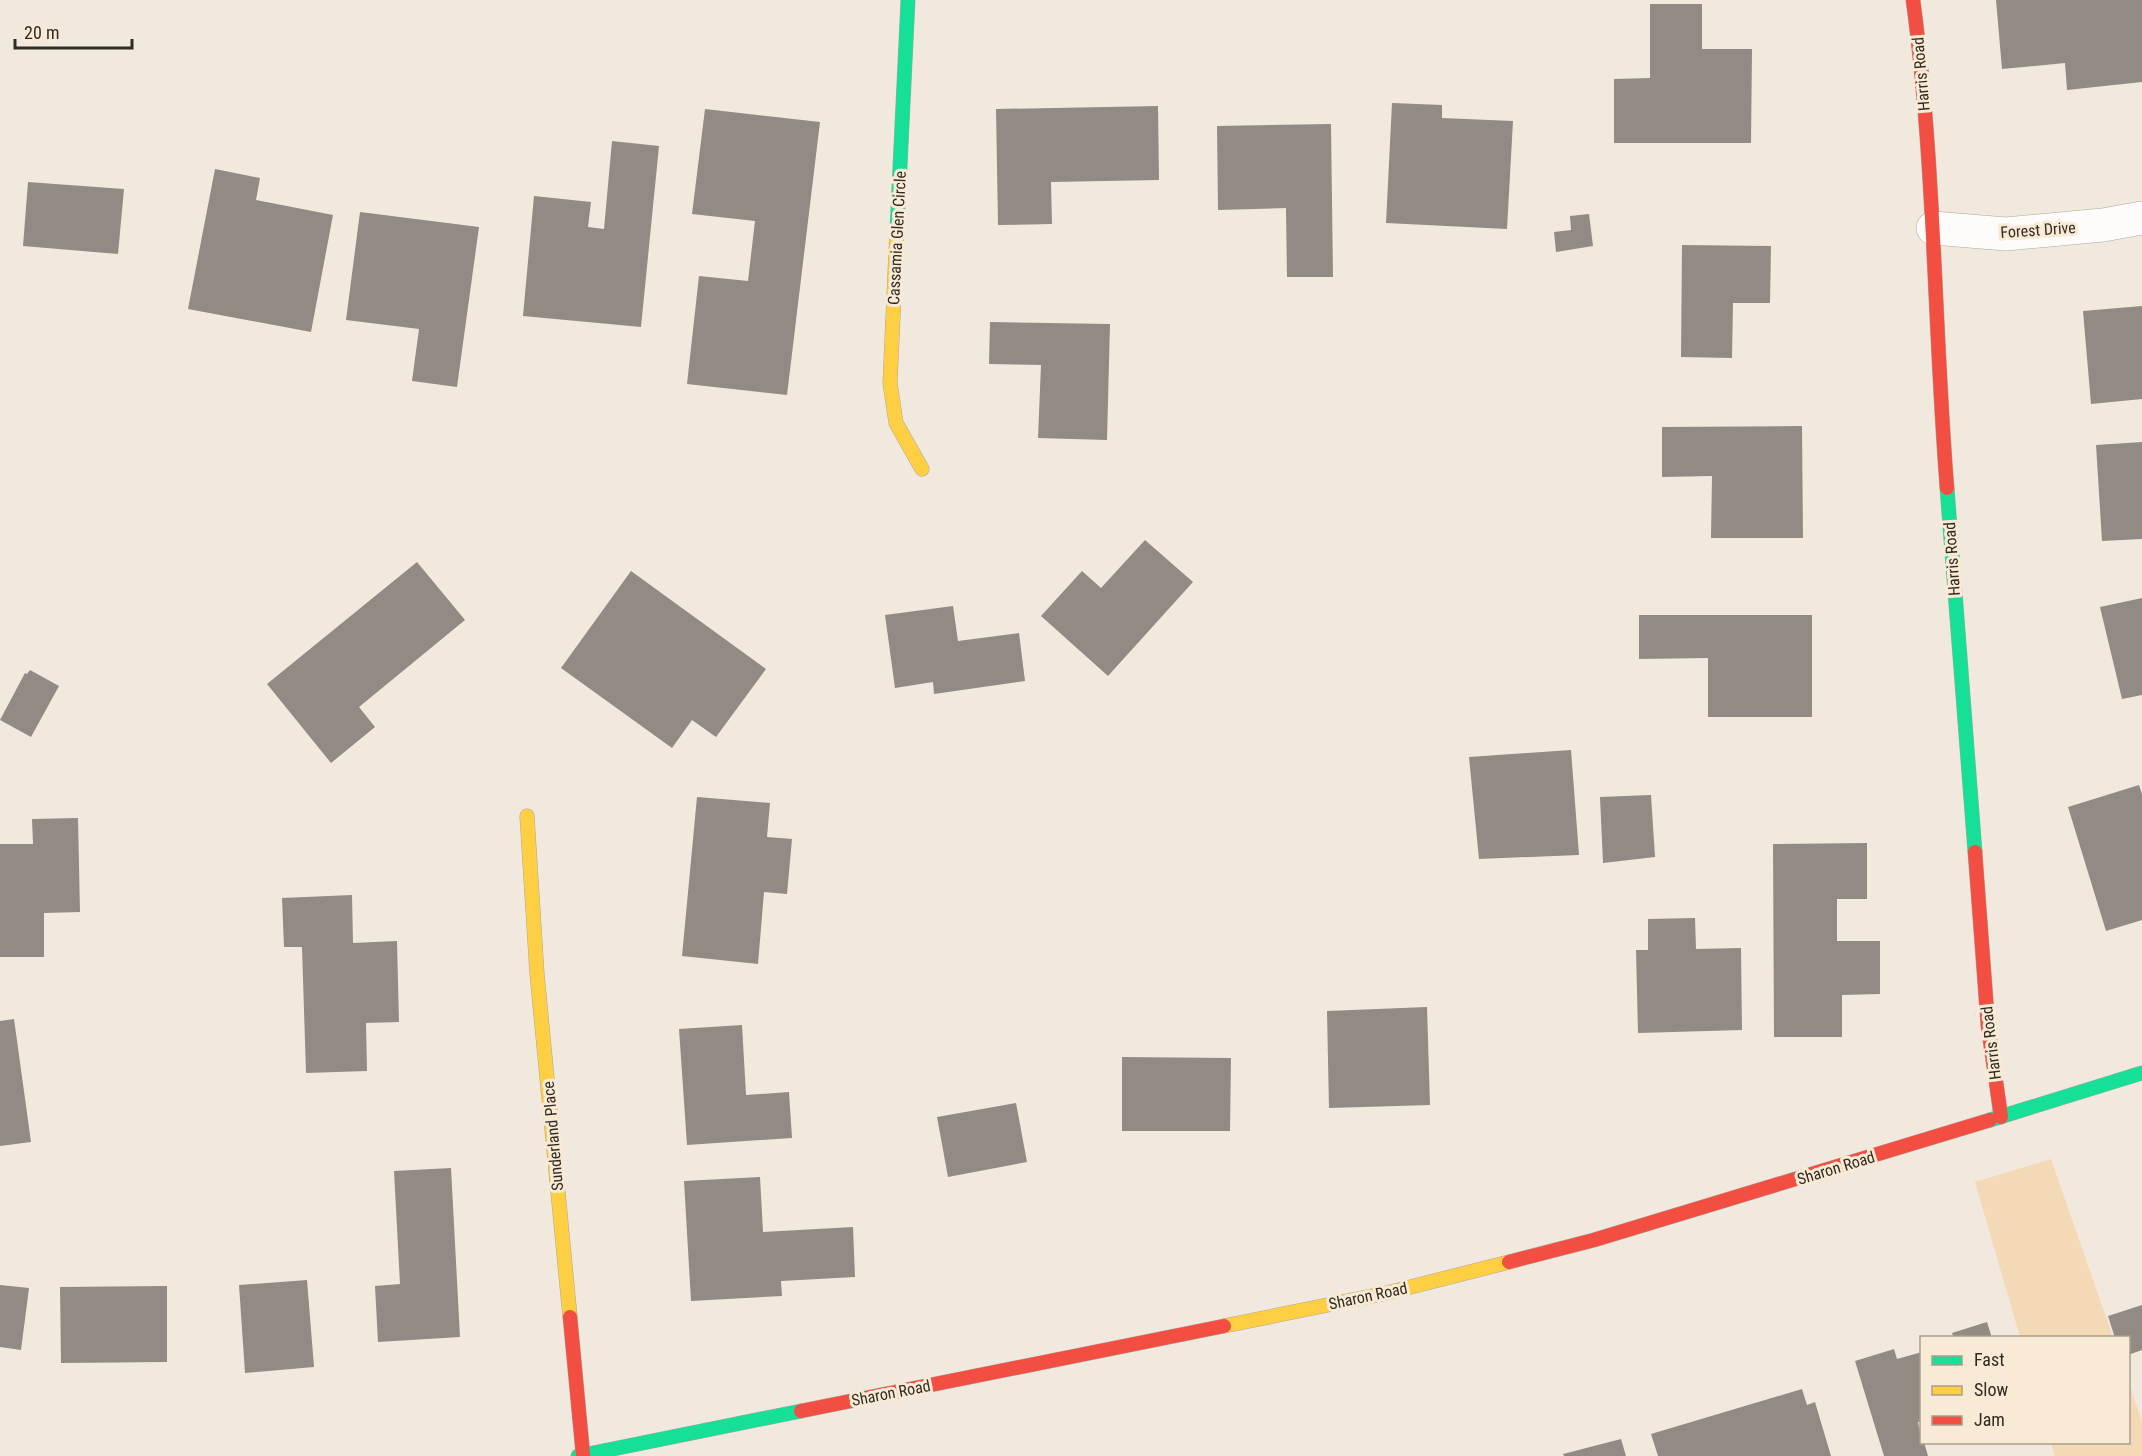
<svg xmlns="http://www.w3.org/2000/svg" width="2142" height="1456" viewBox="0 0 2142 1456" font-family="'Roboto Condensed',sans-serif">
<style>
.green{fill:#f3d9b5}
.building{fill:#918b83}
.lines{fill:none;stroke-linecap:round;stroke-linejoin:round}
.street-casing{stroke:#ada79f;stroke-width:34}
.fast-casing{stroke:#ada79f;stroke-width:15}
.slow-casing{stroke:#ada79f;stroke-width:15}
.jam-casing{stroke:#ada79f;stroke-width:15}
.street{stroke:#fdfcfa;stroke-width:33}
.fast{stroke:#16e098;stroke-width:14}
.slow{stroke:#ffcf43;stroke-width:14}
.jam{stroke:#f24e42;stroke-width:14}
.labels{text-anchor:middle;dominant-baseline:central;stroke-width:6;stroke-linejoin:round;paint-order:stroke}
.street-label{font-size:16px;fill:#302b23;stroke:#f9ead6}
</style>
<rect width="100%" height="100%" fill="#f1e9de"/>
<!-- green -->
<g class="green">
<polygon points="2051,1159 2113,1337 2020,1337 1975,1182"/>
<polygon points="2129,1383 2142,1422 2142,1456 2055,1456 2051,1443 2128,1442"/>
</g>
<!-- building -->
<g class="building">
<polygon points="1996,0 2142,0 2142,82 2067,90 2065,63 2002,69"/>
<polygon points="1650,4 1702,4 1702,49 1752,49 1751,143 1614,143 1614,79 1650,78"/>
<polygon points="1392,103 1442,105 1442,118 1513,121 1507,229 1386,223"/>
<polygon points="1158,106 1159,180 1051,182 1052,224 998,225 996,109"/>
<polygon points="705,109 820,122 787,395 687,384 699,276 748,281 755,221 692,214"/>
<polygon points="1331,124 1333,277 1287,277 1286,208 1218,210 1217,126"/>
<polygon points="612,141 659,146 641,327 523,316 534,196 591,202 588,227 604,229"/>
<polygon points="215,169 260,178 256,200 333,215 311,332 188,309"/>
<polygon points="28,182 124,189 118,254 23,246"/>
<polygon points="360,212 479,227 457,387 412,381 419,329 346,320"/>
<polygon points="1589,214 1593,246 1556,252 1554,232 1571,230 1570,216"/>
<polygon points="1682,245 1771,246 1770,303 1733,303 1732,358 1681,357"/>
<polygon points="2142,306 2142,399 2091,404 2083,311"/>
<polygon points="990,322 1110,324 1107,440 1038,438 1041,365 989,364"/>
<polygon points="1802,426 1803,538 1711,538 1712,476 1662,477 1662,427"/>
<polygon points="2142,442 2142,539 2102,541 2096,445"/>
<polygon points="1145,540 1193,582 1108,676 1041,616 1082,571 1101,588"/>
<polygon points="417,562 465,620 359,707 375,727 331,763 267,684"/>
<polygon points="631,571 766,669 716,737 692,720 672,748 561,668"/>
<polygon points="2142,598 2142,695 2122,699 2100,607"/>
<polygon points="953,606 958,641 1019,633 1025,681 934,694 933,682 895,688 885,615"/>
<polygon points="1639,615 1812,615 1812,717 1708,717 1708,658 1639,659"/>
<polygon points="30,670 59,686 31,737 0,720 25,673 27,674"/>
<polygon points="1571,750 1579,855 1479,859 1469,757"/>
<polygon points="2139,785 2142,794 2142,920 2106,931 2068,807"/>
<polygon points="1651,795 1655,857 1603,863 1600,797"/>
<polygon points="697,797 770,803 767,837 792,839 787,894 764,892 758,964 682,956"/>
<polygon points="78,818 80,912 44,913 44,957 0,957 0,844 33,844 32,819"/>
<polygon points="1867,843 1867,899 1837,899 1837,941 1880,941 1880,994 1842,995 1842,1037 1774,1037 1773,844"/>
<polygon points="352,895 353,943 397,941 399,1022 366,1023 367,1071 306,1073 302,947 284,947 282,898"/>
<polygon points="1695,918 1696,949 1741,948 1742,1030 1638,1033 1636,950 1648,950 1648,919"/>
<polygon points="1427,1007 1430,1105 1329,1108 1327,1011"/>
<polygon points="14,1019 31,1142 0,1146 0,1021"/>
<polygon points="742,1025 746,1095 789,1092 792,1138 687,1145 679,1029"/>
<polygon points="1122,1057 1231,1058 1230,1131 1122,1131"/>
<polygon points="1016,1103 1027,1162 948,1177 937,1117"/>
<polygon points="451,1168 460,1337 378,1342 375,1286 400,1284 394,1171"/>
<polygon points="760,1177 763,1232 853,1227 855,1277 781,1281 782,1296 691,1301 684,1181"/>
<polygon points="307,1280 314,1367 245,1373 239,1285"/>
<polygon points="0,1285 29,1288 21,1350 0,1347"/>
<polygon points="167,1286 167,1362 61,1363 60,1287"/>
<polygon points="2142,1305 2142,1350 2128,1355 2128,1338 2115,1338 2108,1316"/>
<polygon points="1987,1322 1992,1338 1954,1338 1952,1333"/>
<polygon points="1894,1349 1897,1359 1922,1352 1922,1421 1918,1422 1922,1442 1924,1442 1928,1456 1884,1456 1855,1361"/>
<polygon points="1802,1389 1807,1405 1815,1402 1831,1456 1658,1456 1651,1434"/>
<polygon points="1621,1439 1626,1456 1564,1456 1563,1454"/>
</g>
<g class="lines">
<defs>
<polyline id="street" points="1933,228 2006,234 2103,225 2142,218"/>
<g id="fast">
<polyline points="897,229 908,0"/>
<polyline points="1947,488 1975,852"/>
<polyline points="1990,1120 2142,1073"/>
<polyline points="578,1456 801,1411"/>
</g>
<g id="slow">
<polyline points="897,229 890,383 896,423 922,469"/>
<polyline points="527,816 537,974 570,1317"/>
<polyline points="1224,1326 1387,1293 1509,1262"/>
</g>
<g id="jam">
<path d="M1913 0C1935 162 1934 326 1947 488"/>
<polyline points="1975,852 1988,1026 2001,1117"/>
<polyline points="1509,1262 1594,1240 1990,1120"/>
<polyline points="570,1317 583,1455"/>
<polyline points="801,1411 1224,1326"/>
</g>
</defs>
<!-- street casing -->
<use href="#street" class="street-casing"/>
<!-- fast casing -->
<use href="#fast" class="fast-casing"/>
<!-- slow casing -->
<use href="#slow" class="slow-casing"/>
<!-- jam casing -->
<use href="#jam" class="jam-casing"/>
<!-- street -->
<use href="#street" class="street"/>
<!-- fast -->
<use href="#fast" class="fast"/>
<!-- slow -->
<use href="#slow" class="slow"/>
<!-- jam -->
<use href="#jam" class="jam"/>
</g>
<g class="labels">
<!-- street labels -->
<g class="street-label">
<text transform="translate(1921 74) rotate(-95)">Harris Road</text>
<text transform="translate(2038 230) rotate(-4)">Forest Drive</text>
<text transform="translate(897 238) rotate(-87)">Cassamia Glen Circle</text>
<text transform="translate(1952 559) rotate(-94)">Harris Road</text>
<text transform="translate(1991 1043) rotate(-97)">Harris Road</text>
<text transform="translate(553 1136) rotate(-95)">Sunderland Place</text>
<text transform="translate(1836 1168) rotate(-17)">Sharon Road</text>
<text transform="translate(1368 1296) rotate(-12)">Sharon Road</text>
<text transform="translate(891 1393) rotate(-11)">Sharon Road</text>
</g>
</g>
<!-- legend -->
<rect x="1920" y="1336" width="210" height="108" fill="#f9ead6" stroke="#a99e8e" stroke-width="1.5"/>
<rect x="1932" y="1356" width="30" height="9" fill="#16e098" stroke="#a99e8e" stroke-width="1.5"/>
<text x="1974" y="1366" font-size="18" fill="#302b23">Fast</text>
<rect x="1932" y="1386" width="30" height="9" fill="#ffcf43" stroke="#a99e8e" stroke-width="1.5"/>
<text x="1974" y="1396" font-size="18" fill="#302b23">Slow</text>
<rect x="1932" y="1416" width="30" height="9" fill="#f24e42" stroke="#a99e8e" stroke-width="1.5"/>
<text x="1974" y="1426" font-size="18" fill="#302b23">Jam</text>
<!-- scale -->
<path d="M15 39v9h117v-9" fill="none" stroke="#302b23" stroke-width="3"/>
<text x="24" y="39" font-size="18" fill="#302b23" stroke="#f9ead6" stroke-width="4.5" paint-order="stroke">20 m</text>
</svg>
